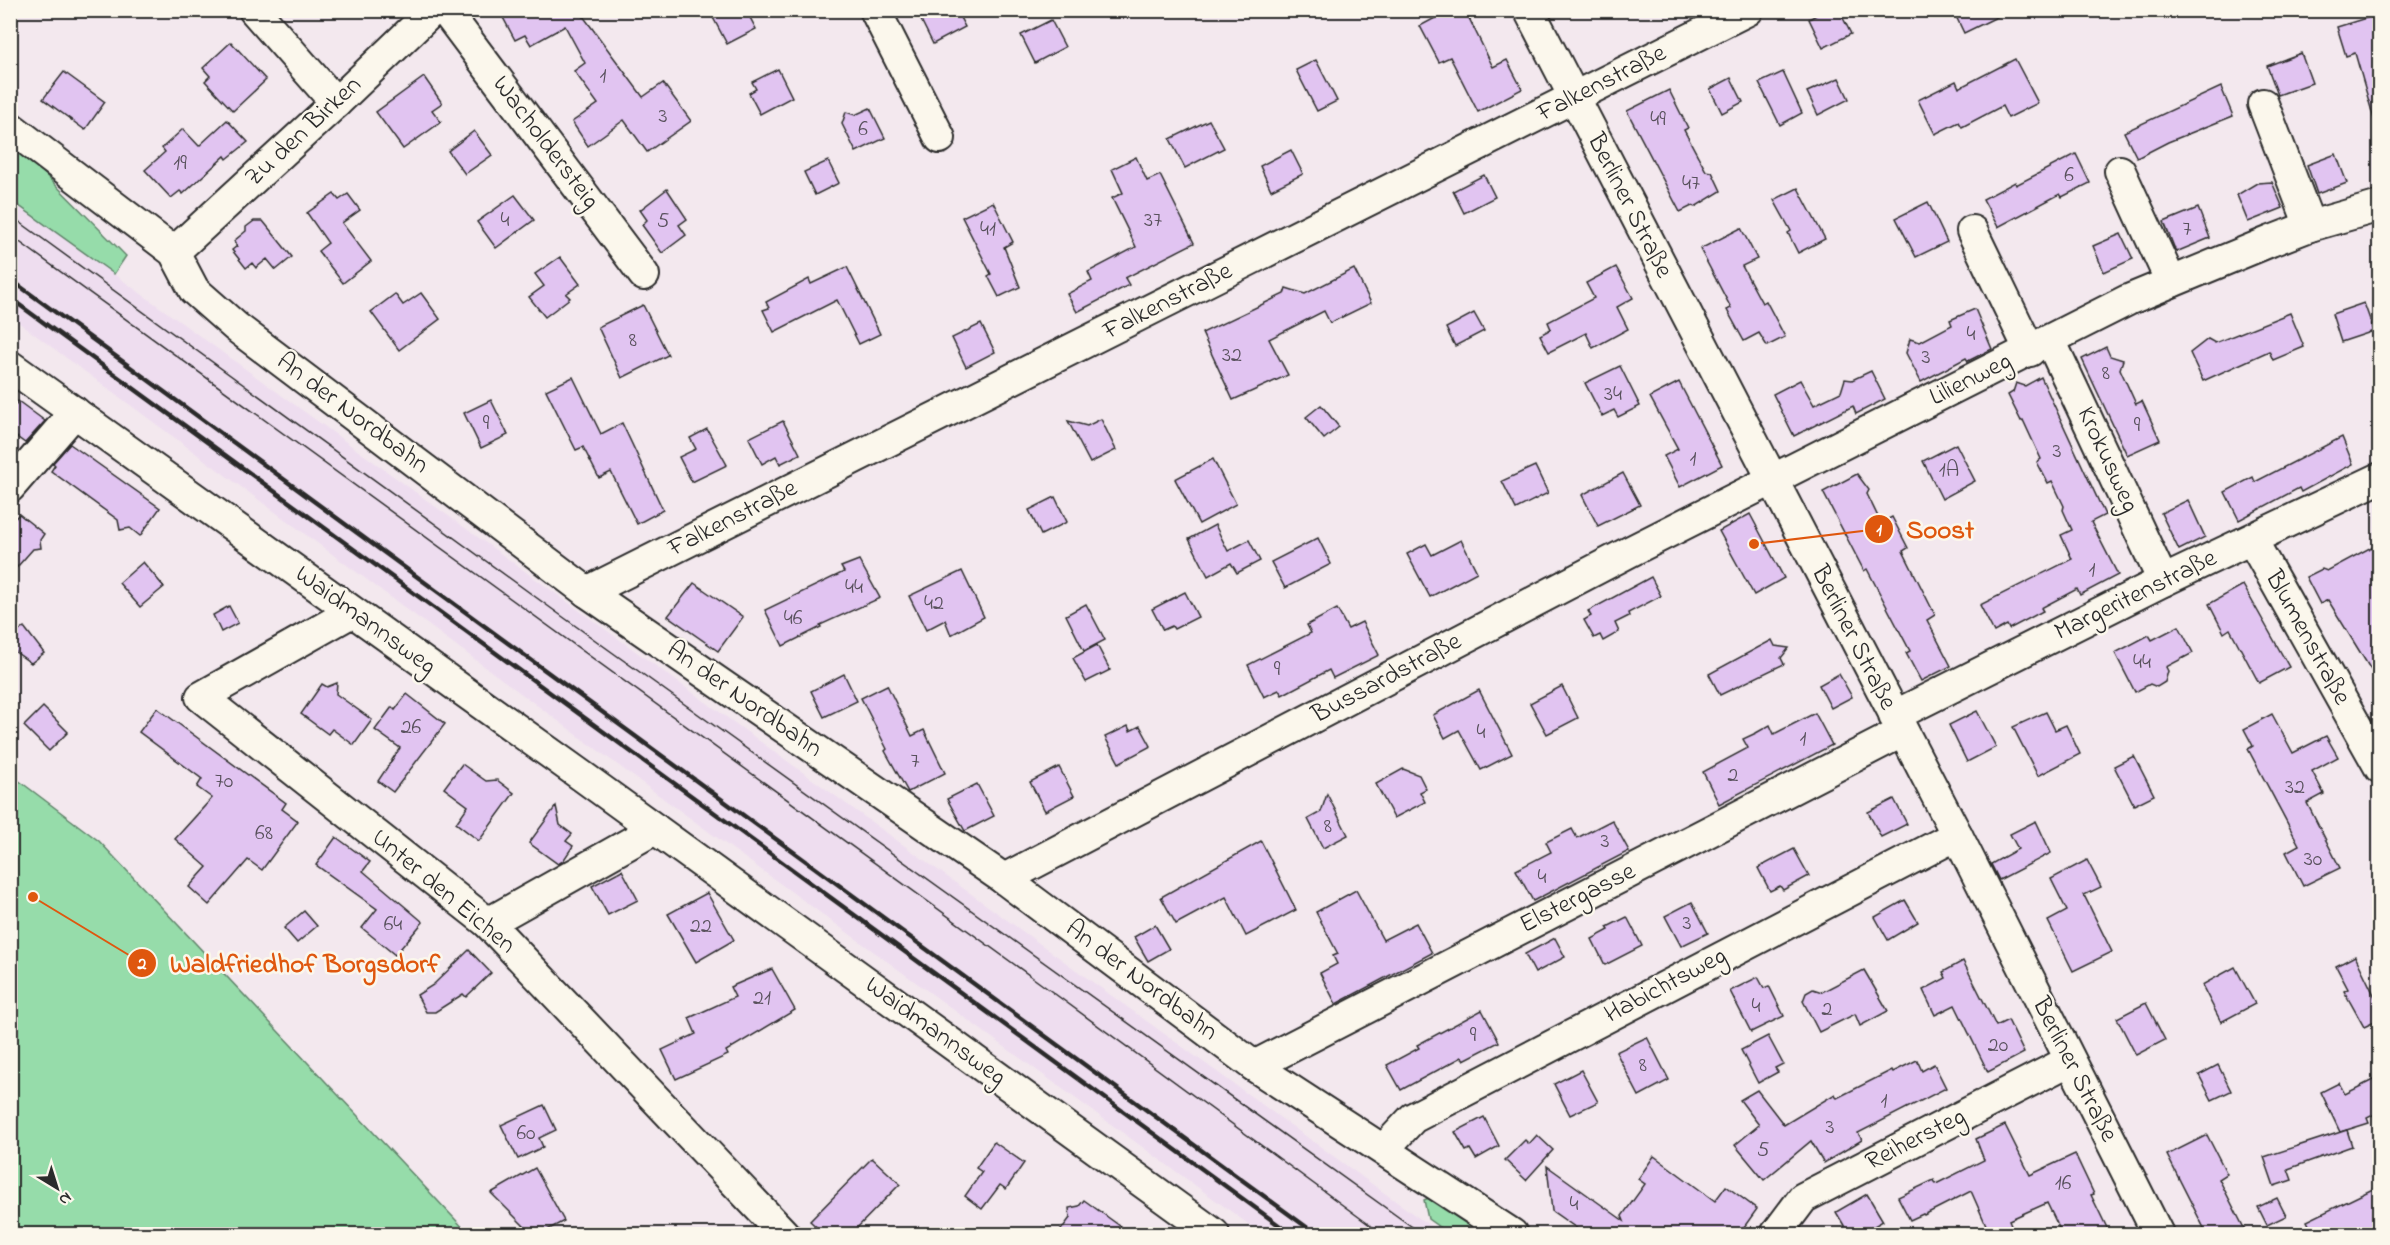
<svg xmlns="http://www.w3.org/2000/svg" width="2390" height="1245" viewBox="0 0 2390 1245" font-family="'Indie Flower',sans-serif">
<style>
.built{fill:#eeddef}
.green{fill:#96dcaa;stroke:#60846a;stroke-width:1.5}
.building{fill:#e1c4f1;stroke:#2b2b2b;stroke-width:1.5}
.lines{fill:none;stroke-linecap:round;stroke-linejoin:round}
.minor-casing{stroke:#2b2b2b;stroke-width:34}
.minor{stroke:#fbf7ec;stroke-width:30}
.tram{stroke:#2b2b2b;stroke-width:1.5}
.rail{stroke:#2b2b2b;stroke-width:4.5}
.labels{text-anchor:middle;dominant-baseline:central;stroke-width:5;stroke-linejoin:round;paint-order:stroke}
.number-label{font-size:22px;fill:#58515c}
.street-label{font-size:26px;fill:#2b2b2b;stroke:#fbf7ec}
.leader{fill:none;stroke:#df570e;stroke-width:2}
.callout-dot{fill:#df570e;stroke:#fbf7ec;stroke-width:2}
.mark-label{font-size:18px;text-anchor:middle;font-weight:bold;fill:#fff}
.callout-label{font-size:27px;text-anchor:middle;font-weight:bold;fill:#df570e;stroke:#fbf7ec;stroke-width:5;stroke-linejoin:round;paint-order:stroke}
</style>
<rect width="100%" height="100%" fill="#f3e8ee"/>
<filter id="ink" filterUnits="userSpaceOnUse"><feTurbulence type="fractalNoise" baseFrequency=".0167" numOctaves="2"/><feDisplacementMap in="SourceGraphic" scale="12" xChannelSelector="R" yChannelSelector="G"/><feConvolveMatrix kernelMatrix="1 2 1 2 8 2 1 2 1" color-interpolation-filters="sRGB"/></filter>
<g filter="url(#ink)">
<!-- built -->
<polygon class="built" points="11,200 89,256 1441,1234 1262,1234 668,802 11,317"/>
<!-- green -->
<g class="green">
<polygon points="11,140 126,256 114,274 11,200"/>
<polygon points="10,774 99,841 469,1234 11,1234"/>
<polygon points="1440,1193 1493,1234 1449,1234 1428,1219 1424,1200"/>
</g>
<!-- building -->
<g class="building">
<polygon points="499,10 594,10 583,16 643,97 663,83 691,121 647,152 624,120 588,146 572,122 598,104 574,71 585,63 565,26 531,45 525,35 515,40"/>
<polygon points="709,10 746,10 756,29 727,44"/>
<polygon points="916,10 956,10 965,27 933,44"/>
<polygon points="1450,10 1465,10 1493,67 1507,60 1522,89 1478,112 1450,57 1439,62 1420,26"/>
<polygon points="1825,10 1839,10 1851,34 1823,48 1809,19"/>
<polygon points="1953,10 2011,10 1964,33"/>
<polygon points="2379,14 2379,118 2374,119 2355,53 2346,56 2337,27"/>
<polygon points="1051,20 1065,47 1035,63 1021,35"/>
<polygon points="231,42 266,80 233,111 205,81 210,76 203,68"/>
<polygon points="2301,53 2312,83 2278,95 2267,66"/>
<polygon points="2015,59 2038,103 2008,118 2002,106 1962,127 1959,122 1935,134 1918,100 1956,81 1959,88"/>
<polygon points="1316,60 1337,101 1317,111 1296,70"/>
<polygon points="778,69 792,97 760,114 749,93 756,89 752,82"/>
<polygon points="64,72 105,102 85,130 43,99"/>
<polygon points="1783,72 1802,113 1780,125 1759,83"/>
<polygon points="424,77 442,103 432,110 441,122 403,149 376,112"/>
<polygon points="1731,78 1743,102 1722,113 1710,89"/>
<polygon points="1839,78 1849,99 1818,115 1807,92"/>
<polygon points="2221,87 2233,116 2168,142 2137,158 2124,132"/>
<polygon points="1669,90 1688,128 1684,130 1706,171 1712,172 1721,191 1695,207 1692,206 1680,212 1627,111"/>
<polygon points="870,108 885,138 856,152 842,124 846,112 855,115"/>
<polygon points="227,120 248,142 227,159 225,156 183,194 180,191 171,198 145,170 165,152 162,148 183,129 199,146"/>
<polygon points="1209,120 1224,148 1185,168 1170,139"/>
<polygon points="474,131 492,155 465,174 448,151"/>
<polygon points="1291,150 1303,174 1271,190 1260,166"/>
<polygon points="2076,154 2090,183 2062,197 2060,194 1998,227 1983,199 2015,182 2016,185"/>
<polygon points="2336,154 2347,183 2317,194 2307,165"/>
<polygon points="1136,157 1147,181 1160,175 1194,243 1125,278 1129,285 1077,312 1067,294 1092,281 1088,272 1136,247 1112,198 1123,193 1112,169"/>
<polygon points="828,161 839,183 815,195 804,172"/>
<polygon points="1484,175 1495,197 1464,213 1453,191"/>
<polygon points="2272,182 2283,208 2248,222 2237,195 2257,183"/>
<polygon points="1798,188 1825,239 1798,253 1788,233 1791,231 1774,200"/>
<polygon points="667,189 687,219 679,225 686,235 662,253 642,225 647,220 640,210"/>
<polygon points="334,194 339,200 348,194 360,210 342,223 371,261 343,283 318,251 328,243 307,213"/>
<polygon points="515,195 534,220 496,248 477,222"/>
<polygon points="993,202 1013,242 1004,247 1020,287 999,297 988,276 991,274 962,217"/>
<polygon points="1928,202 1947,242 1916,257 1896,218"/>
<polygon points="2198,208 2210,238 2176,252 2164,222"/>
<polygon points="254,221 263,221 292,257 276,270 267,259 256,268 252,263 246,268 232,250 237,246 234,241 246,231 246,227"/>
<polygon points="1741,228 1757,259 1742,266 1762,303 1766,301 1785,337 1767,346 1759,333 1744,341 1727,310 1731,308 1700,249"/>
<polygon points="2121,234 2133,259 2104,272 2093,246"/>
<polygon points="560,257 580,284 566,294 570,298 545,317 529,297 544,286 535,274"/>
<polygon points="847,267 880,334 859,344 837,300 774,332 763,310 769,308 766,302 809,279 811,284"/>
<polygon points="1616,267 1633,298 1617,307 1628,329 1593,348 1586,333 1549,352 1540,335 1551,329 1548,322 1594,298 1586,283"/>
<polygon points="1354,269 1371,303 1330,323 1324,311 1269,339 1288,375 1233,400 1202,333 1284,294 1286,288 1305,294"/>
<polygon points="421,293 440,319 399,350 371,312 395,294 403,305"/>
<polygon points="2364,303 2374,331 2341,342 2332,314"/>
<polygon points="643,305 668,355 622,378 598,327"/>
<polygon points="1975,309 1992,349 1968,361 1966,358 1921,382 1906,353 1910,339 1920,342 1952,325 1950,320"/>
<polygon points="1474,313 1484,331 1455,346 1446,328"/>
<polygon points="2290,313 2304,347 2273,360 2269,351 2203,381 2190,353 2208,339 2215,343"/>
<polygon points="981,324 995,352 966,367 952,338"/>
<polygon points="2106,347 2110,356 2123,360 2120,369 2136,404 2142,401 2160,440 2127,455 2082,359"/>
<polygon points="1620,366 1640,406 1618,417 1614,410 1602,416 1585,383"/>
<polygon points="1871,371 1885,399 1856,414 1853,406 1794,436 1773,394 1800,380 1814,405 1841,392 1845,379 1852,380"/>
<polygon points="573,377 601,434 622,423 663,510 637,524 611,472 599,478 583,447 576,450 546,390"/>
<polygon points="2041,377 2105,515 2091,522 2118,575 2080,595 2077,589 2041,608 2043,611 2009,629 2007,625 1994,632 1980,605 2072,559 2061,535 2072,530 2063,510 2064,506 2052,481 2048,483 2037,462 2041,459 2023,420 2021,421 2008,395 2013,392 2016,383 2025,386"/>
<polygon points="1679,382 1722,465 1680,487 1664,456 1678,449 1650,397"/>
<polygon points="491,400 508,435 481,448 464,413"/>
<polygon points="18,401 45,421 25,443 10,432 10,412"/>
<polygon points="1321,405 1339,427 1324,439 1306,417"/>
<polygon points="1101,419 1116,450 1090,463 1068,421 1087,426"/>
<polygon points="783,421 800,454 780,464 776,456 762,464 749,438"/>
<polygon points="707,429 727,465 692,482 679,457 696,449 690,438"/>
<polygon points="2342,437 2353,464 2301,492 2299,488 2239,520 2225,492 2253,477 2255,482"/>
<polygon points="70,444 160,508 140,536 130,528 120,530 118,520 51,471 55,465 53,463"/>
<polygon points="1956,444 1975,481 1942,499 1923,461"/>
<polygon points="1213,459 1236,504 1199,524 1175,479"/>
<polygon points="1535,466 1548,493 1516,509 1502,481"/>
<polygon points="1623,473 1640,505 1598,526 1582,495"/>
<polygon points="1857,474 1869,490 1867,494 1881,523 1892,517 1908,548 1903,551 1935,615 1927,620 1951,666 1921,681 1906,653 1910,651 1867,569 1864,571 1823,492"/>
<polygon points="1055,497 1067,522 1041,535 1029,510"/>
<polygon points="2188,500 2205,537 2179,550 2161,513"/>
<polygon points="19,514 44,534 40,540 41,548 33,549 10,575 10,524"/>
<polygon points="1750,514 1784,578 1754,595 1719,531"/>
<polygon points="1215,525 1228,551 1249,540 1260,561 1237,573 1231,563 1208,576 1189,539"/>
<polygon points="1318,538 1331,564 1285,588 1271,562"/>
<polygon points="1461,540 1477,572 1430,597 1407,554 1426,544 1432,555"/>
<polygon points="2379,543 2379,683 2328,600 2320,604 2306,577 2322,569 2327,571"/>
<polygon points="859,560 880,598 820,625 821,627 783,646 765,610 844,572 841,567"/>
<polygon points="143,562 164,587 140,607 119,583"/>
<polygon points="962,571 984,617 951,635 945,620 926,630 909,596"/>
<polygon points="1651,577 1661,596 1628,613 1629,616 1615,623 1619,632 1603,641 1600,635 1594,638 1584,620 1591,616 1588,611"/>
<polygon points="694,583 743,617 718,651 668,616"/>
<polygon points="2243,585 2289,667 2259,683 2230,629 2224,633 2209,604"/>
<polygon points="1185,592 1198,617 1174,629 1172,626 1163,630 1152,609"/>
<polygon points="1086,604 1105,640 1084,651 1066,615"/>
<polygon points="229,606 238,623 221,632 213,615"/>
<polygon points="1337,609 1348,629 1362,622 1379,655 1333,678 1329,670 1282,695 1279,690 1264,697 1248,665 1311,633 1307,625"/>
<polygon points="2179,626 2193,653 2166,667 2168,671 2165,682 2157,687 2150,684 2135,692 2115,653 2149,635 2152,640"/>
<polygon points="24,627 44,653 31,663 10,648 10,638"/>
<polygon points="1772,640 1775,646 1789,648 1781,658 1784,664 1720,695 1709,674"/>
<polygon points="1097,645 1110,670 1086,682 1073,658"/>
<polygon points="844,674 857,701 824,717 811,691"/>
<polygon points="1839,674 1852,697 1831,708 1819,685"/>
<polygon points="337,683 336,694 372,720 354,745 332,729 328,734 301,714 322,684 327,687"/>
<polygon points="887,685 912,736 924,730 945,773 908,792 885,751 887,749 861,698"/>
<polygon points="1562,686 1578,718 1547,734 1530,703"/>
<polygon points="1479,690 1512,754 1481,770 1459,730 1445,738 1433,715"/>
<polygon points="407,694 445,724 393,792 378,781 400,748 375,730 392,707 395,710"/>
<polygon points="43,707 68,732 49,751 24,726"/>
<polygon points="157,708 286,803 282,809 298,821 262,870 248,860 209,905 189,887 207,867 175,839 212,798 197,787 202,779 139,732"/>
<polygon points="1977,711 1996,747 1967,762 1949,725"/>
<polygon points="2046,712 2055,730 2066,725 2080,754 2038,776 2013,727"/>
<polygon points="1815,713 1832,745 1719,804 1703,772 1748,748 1743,739 1756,733 1770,725 1774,734"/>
<polygon points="2272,714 2293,753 2326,736 2338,757 2312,771 2324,794 2307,803 2340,868 2303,886 2286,852 2299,845 2248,749 2253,746 2244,729"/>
<polygon points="1128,726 1130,731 1140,726 1151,746 1119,763 1105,737"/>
<polygon points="2134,756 2154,795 2134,805 2114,766"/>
<polygon points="462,764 486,781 497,780 514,793 479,841 456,823 468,806 444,788"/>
<polygon points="1059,767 1074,796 1045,811 1030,782"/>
<polygon points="1403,769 1419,775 1426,789 1420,792 1425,802 1394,818 1376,784"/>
<polygon points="977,784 994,816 965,831 947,799"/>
<polygon points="1327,794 1348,835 1323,848 1308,819 1321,812"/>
<polygon points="1894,799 1907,824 1881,837 1868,812"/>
<polygon points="556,806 560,825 572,834 566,841 573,846 563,861 558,864 529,843"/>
<polygon points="1612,820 1629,851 1533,901 1516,870 1551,852 1546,842 1572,829 1577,838"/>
<polygon points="2036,821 2051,853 1999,880 1991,864 2018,849 2010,834"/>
<polygon points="336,837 370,862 363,871 423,922 395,955 362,928 377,909 316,865"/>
<polygon points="1261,841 1296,910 1246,936 1226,897 1176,924 1161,897"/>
<polygon points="1794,849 1809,876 1783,890 1780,886 1770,891 1758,868"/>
<polygon points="2087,860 2101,887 2084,895 2112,952 2073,971 2048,921 2067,911 2051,879"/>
<polygon points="622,870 638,900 608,915 592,886"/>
<polygon points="1356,890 1383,940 1416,923 1432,953 1336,1004 1320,973 1337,964 1333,956 1338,954 1316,912"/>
<polygon points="707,893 734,940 696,962 668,914"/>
<polygon points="1905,900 1918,922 1888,940 1875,917"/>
<polygon points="1692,902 1708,933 1681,946 1665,916"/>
<polygon points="304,911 317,926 297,943 284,928"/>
<polygon points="1627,917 1642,946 1605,965 1592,939 1609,930 1607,927"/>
<polygon points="1155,925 1169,949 1148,961 1134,937"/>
<polygon points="1555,938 1565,957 1535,973 1525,954"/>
<polygon points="469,950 491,973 466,997 463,994 435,1012 426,1012 417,995 433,985"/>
<polygon points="2355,956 2379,1005 2379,1020 2364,1027 2344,991 2348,989 2336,966"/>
<polygon points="1963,961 1996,1026 2008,1020 2024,1053 1988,1072 1955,1005 1935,1015 1923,990 1946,978 1943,972"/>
<polygon points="2235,967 2255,1004 2221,1022 2202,985"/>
<polygon points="772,969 795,1010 726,1051 728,1055 676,1079 662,1050 696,1034 689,1018 735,997 730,987"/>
<polygon points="1864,970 1888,1011 1860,1026 1855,1014 1819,1032 1803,1001 1806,993 1813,989 1822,992"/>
<polygon points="1758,977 1764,988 1769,986 1784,1016 1751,1032 1730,991"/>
<polygon points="2146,1003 2165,1040 2136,1055 2117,1018"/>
<polygon points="1482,1010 1499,1042 1464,1060 1462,1057 1401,1090 1387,1065 1419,1048 1417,1045"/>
<polygon points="1768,1036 1783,1064 1775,1068 1778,1072 1758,1083 1741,1050"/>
<polygon points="1647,1037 1669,1080 1639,1096 1616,1052"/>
<polygon points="1917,1060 1922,1071 1934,1064 1946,1088 1858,1133 1862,1140 1824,1163 1811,1141 1764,1180 1735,1145 1759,1125 1740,1100 1757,1090 1784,1125 1835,1094 1837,1098 1892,1070 1893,1072"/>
<polygon points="2218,1065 2231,1091 2212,1100 2199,1075"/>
<polygon points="1581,1070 1598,1102 1570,1115 1554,1084"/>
<polygon points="2379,1077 2379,1112 2367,1118 2369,1123 2340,1132 2321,1092 2339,1083 2345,1094"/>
<polygon points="544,1105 556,1130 539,1138 543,1147 518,1159 501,1125"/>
<polygon points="1484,1117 1499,1146 1476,1159 1470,1149 1466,1151 1455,1132"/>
<polygon points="2005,1125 2030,1175 2075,1154 2094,1194 2091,1195 2110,1234 2062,1234 2047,1203 2009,1220 2015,1234 1990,1234 1971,1191 1924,1215 1923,1214 1910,1220 1898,1197 1934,1180 1936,1184 1984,1160 1976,1139"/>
<polygon points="2347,1130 2352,1146 2288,1169 2292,1180 2274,1186 2264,1157"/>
<polygon points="1537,1135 1553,1150 1526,1180 1505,1160 1525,1140 1529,1144"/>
<polygon points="2207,1135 2227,1174 2219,1179 2247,1234 2207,1234 2167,1155"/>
<polygon points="994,1142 1024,1163 1006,1189 1000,1185 982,1209 965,1196 982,1172 976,1168"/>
<polygon points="1654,1156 1715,1201 1726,1186 1757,1209 1739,1234 1585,1234 1552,1211 1547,1166 1624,1221 1622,1216 1645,1184 1638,1179"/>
<polygon points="872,1158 900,1184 851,1234 824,1234 810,1221"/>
<polygon points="535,1168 564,1221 540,1234 532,1234 491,1193"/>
<polygon points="2379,1186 2379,1228 2367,1234 2314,1234 2307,1221"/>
<polygon points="1867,1194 1883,1221 1860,1234 1849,1234 1836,1212"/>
<polygon points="2277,1198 2286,1216 2267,1225 2258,1207"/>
<polygon points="1084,1200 1131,1234 1058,1234 1070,1218 1069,1208 1079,1206"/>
</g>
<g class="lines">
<defs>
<g id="minor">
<polyline points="254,10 336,103"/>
<polyline points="445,10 644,275"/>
<polyline points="875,10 940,138"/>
<polyline points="1529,10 1957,835 2158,1234"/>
<polyline points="2263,104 2310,226"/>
<polyline points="10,127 174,252 194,290 236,327 587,592 1004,879 1254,1066 1512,1234"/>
<polyline points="2120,171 2171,282"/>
<polyline points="1972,231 2030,351"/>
<polyline points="174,252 336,103 433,10"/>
<polyline points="2050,340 2163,581"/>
<polyline points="10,366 582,776 1214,1234"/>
<polyline points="10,487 75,412"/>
<polyline points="2252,540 2380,768"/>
<polyline points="587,592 1748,10"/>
<polyline points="352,612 201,697 488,923 784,1234"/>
<polyline points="1894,716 2163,581 2380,478"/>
<polyline points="1004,879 1631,551 2128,300 2271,241 2310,226 2380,206"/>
<polyline points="488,923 655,829"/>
<polyline points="1254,1066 1902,732"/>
<polyline points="1384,1149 1413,1118 1957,835"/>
<polyline points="1776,1234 1803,1198 2069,1061"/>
</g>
</defs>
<!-- minor casing -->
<use href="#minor" class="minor-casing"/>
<!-- minor -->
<use href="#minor" class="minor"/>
<!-- tram -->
<g class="tram">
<polyline points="10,215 552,609 1422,1234"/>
<polyline points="10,235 1040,983 1382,1234"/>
</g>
<!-- rail -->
<g class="rail">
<polyline points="10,279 1316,1234"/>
<polyline points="10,298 1291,1234"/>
</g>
</g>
</g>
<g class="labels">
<!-- number labels -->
<g class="number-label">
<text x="603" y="77">1</text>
<text x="663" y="117">3</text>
<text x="1658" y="120">49</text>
<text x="863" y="130">6</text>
<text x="180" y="164">19</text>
<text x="2069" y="176">6</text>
<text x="1691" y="184">47</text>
<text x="505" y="221">4</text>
<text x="1153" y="221">37</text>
<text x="663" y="222">5</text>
<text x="988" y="230">41</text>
<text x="2187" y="230">7</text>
<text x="1971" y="335">4</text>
<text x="633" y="341">8</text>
<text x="1232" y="356">32</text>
<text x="1926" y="358">3</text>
<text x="2106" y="374">8</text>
<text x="1613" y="395">34</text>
<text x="486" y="424">9</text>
<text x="2137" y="426">9</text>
<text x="2057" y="452">3</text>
<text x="1693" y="460">1</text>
<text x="1949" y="471">1A</text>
<text x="2092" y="571">1</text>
<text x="854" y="588">44</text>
<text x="934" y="604">42</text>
<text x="793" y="619">46</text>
<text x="2142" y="663">44</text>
<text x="1277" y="670">9</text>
<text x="411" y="728">26</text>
<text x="1481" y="733">4</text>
<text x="1803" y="740">1</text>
<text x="915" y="762">7</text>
<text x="1733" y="776">2</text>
<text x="224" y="782">70</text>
<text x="2295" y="788">32</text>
<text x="1328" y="827">8</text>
<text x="264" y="834">68</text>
<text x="1605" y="842">3</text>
<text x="2313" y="860">30</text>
<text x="1542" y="878">4</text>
<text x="1687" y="924">3</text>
<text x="393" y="925">64</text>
<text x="701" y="927">22</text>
<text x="762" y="999">21</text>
<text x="1756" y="1007">4</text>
<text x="1827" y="1010">2</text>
<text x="1473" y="1036">9</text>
<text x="1998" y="1046">20</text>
<text x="1643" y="1066">8</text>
<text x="1884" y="1102">1</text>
<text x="1830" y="1128">3</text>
<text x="526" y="1134">60</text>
<text x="1763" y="1151">5</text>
<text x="2063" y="1184">16</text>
<text x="1574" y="1205">4</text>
</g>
<!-- street labels -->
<g class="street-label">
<text transform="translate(1602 84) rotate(-27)">Falkenstraße</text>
<text transform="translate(304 132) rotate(-43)">Zu den Birken</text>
<text transform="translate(545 143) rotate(53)">Wacholdersteig</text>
<text transform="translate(1629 206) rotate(63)">Berliner Straße</text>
<text transform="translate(1168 302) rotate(-27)">Falkenstraße</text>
<text transform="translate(1971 380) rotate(-27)">Lilienweg</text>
<text transform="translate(352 414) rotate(37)">An der Nordbahn</text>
<text transform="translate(2107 460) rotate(65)">Krokusweg</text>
<text transform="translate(733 519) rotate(-27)">Falkenstraße</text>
<text transform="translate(2136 596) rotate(-26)">Margeritenstraße</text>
<text transform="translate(365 621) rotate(36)">Waidmannsweg</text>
<text transform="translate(1853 638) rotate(63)">Berliner Straße</text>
<text transform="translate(2307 638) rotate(61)">Blumenstraße</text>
<text transform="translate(1387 679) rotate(-28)">Bussardstraße</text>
<text transform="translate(744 700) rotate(35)">An der Nordbahn</text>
<text transform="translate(443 892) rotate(40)">Unter den Eichen</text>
<text transform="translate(1578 899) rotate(-27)">Elstergasse</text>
<text transform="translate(1141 981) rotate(37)">An der Nordbahn</text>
<text transform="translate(1666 986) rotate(-28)">Habichtsweg</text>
<text transform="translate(935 1032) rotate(36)">Waidmannsweg</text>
<text transform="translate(2074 1070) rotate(63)">Berliner Straße</text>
<text transform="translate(1916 1140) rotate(-27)">Reihersteg</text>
</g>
</g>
<!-- callouts -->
<path class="leader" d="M1754 544L1879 529M33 897L142 963"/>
<g class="callout-dot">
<circle cx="1754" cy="544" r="6"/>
<circle cx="33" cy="897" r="6"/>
<circle cx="1879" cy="529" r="15"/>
<circle cx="142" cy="963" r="15"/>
</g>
<g class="mark-label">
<text x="1879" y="535">1</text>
<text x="142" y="969">2</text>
</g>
<g class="callout-label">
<text x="1940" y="538">Soost</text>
<text x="305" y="972">Waldfriedhof Borgsdorf</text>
</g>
<!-- margin -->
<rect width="2390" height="1245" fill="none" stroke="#fbf7ec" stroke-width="36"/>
<rect x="18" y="18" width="2354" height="1209" fill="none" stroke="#2b2b2b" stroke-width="2" filter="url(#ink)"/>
<!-- north arrow -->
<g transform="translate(57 1188) rotate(142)" stroke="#fbf7ec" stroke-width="4.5" paint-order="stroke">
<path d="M0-4.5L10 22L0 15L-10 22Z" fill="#2b2b2b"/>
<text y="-9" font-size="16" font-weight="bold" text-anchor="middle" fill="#2b2b2b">N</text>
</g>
</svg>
